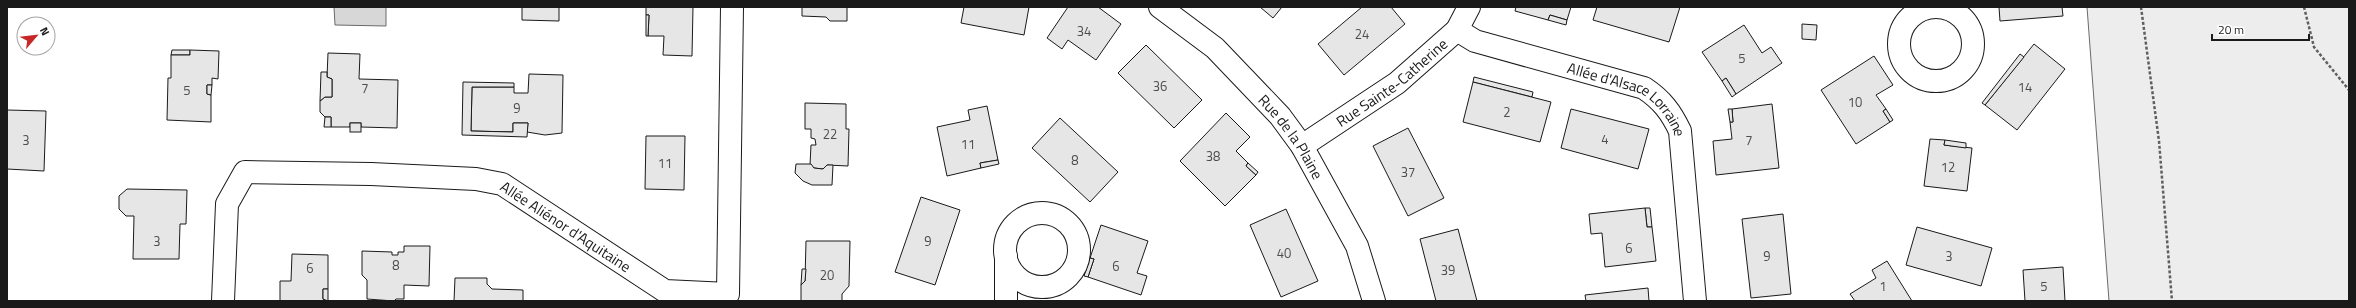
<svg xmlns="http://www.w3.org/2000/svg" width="2356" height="308" viewBox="0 0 2356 308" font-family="'Titillium Web',sans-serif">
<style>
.built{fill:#ededed;stroke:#6a6a6a}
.water{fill:#d7d7d7;stroke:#6a6a6a}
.building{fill:#e6e6e6;stroke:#1a1a1a}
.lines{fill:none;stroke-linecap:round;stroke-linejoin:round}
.minor-casing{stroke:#1a1a1a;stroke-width:24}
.path{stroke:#5f5f5f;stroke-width:2.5;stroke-dasharray:3 2;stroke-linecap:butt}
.minor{stroke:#fff;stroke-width:22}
.labels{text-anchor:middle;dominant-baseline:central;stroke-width:3;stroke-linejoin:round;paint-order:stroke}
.number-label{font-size:13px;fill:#4d4d4d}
.street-label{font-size:15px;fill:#1a1a1a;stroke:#fff}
</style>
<rect width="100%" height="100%" fill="#fff"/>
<!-- built -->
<polygon class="built" points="2087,7 2349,7 2349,301 2109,301"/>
<!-- water -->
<polygon class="water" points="334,7 386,7 386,26 335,25"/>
<!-- building -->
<g class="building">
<polygon points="522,7 559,7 559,21 522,20"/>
<polygon points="646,7 693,7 692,56 663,55 664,36 648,36 649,15 646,15"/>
<polygon points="802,7 847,7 847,21 830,21 826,17 802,16"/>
<polygon points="964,7 1029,7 1024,35 961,23"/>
<polygon points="1068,7 1098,7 1121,24 1096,60 1068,40 1062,49 1047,38"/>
<polygon points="1260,7 1282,7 1273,18"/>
<polygon points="1362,7 1391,7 1405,24 1344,75 1318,44"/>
<polygon points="1516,7 1571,7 1567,20 1550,15 1548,20 1515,11"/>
<polygon points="1597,7 1680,7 1669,42 1593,20"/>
<polygon points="1999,7 2062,7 2063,16 2000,21"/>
<polygon points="646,15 649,15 648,36 646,36"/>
<polygon points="1550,15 1567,20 1566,25 1548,20"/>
<polygon points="1802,24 1817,25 1816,40 1802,39"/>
<polygon points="1744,25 1762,53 1771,47 1782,63 1736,94 1726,78 1722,81 1702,52"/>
<polygon points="2034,44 2065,69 2017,130 1985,105"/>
<polygon points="1146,45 1202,100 1174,128 1118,73"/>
<polygon points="172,50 190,50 190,55 171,55"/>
<polygon points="190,50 219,51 218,79 212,78 212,85 207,85 207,94 211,95 211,122 167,120 168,78 171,78 171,55 190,55"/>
<polygon points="328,53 360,54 359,79 398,80 397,128 361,127 361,123 350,123 350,127 331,127 331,117 325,117 320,112 320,101 325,97 332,97 332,79 327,77"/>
<polygon points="2020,54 2024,57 1985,105 1982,103"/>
<polygon points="1874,56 1893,85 1876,95 1886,109 1883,111 1890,122 1856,144 1821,90"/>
<polygon points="321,72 327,72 327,77 332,79 332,97 325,97 320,101"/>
<polygon points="529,74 563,75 562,133 545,135 527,132 528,123 513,123 513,132 471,131 472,87 514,87 514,93 528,93"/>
<polygon points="1474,77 1533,92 1532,97 1473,82"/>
<polygon points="1726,78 1736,94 1732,97 1722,81"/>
<polygon points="463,82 514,83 514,87 472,87 471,131 513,132 513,123 528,123 527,137 462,135"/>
<polygon points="1473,82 1551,102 1540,142 1463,122"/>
<polygon points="207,85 212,85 211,95 207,94"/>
<polygon points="805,103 846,104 846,129 849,129 848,166 827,165 823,169 814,168 810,165 811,145 816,145 815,139 811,138 811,129 805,129"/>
<polygon points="1772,104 1779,168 1716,175 1713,141 1732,139 1730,122 1733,122 1732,109"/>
<polygon points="987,106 998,160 980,163 981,168 947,176 937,127 970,120 968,110"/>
<polygon points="1571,109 1649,129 1638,169 1561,148"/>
<polygon points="1728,109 1732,109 1733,122 1730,122"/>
<polygon points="1886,109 1893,120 1890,122 1883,111"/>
<polygon points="7,110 46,111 44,171 7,169"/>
<polygon points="1226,113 1250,137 1236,151 1248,163 1246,166 1256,175 1225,206 1180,161"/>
<polygon points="325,117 331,117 331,127 324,127"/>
<polygon points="1060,118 1118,172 1090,202 1032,148"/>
<rect x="350" y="123" width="11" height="9"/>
<polygon points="1408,128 1444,198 1408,216 1373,146"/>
<polygon points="646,136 685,136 684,190 645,189"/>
<polygon points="1930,139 1945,140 1944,145 1972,148 1967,191 1924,186"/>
<polygon points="1945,140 1966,143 1966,148 1944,145"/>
<polygon points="998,160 999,164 981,168 980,163"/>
<polygon points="1248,163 1258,172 1256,175 1246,166"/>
<polygon points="796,164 811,164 814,168 823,169 827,165 833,165 832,185 812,185 803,181 795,173"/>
<polygon points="127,189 187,190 186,224 180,224 179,259 133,259 134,216 126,216 119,209 119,196"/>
<polygon points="921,197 960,210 935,285 895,272"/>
<polygon points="1645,208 1650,208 1652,227 1647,227"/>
<polygon points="1645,208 1647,227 1652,227 1656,261 1605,267 1602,233 1591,234 1589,214"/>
<polygon points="1286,209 1318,281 1281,297 1250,225"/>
<polygon points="1783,214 1791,294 1751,298 1742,219"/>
<polygon points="1101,225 1148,241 1137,273 1147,276 1141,295 1088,277 1094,259 1090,258"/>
<polygon points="1917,227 1992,248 1981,286 1906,265"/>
<polygon points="1458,229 1477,301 1436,301 1420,239"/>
<polygon points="806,241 850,241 849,286 842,294 842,301 801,301 801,285 805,281"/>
<polygon points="404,246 430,246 429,286 404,285 404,299 396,299 394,301 367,299 367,280 362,275 362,251 392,252 392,255 398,255 398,252 404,252"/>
<polygon points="292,254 328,255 328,289 323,289 323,299 326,301 280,301 280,281 291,281"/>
<polygon points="1090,258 1094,259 1088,277 1084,276"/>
<polygon points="1887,261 1912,301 1855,301 1850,294 1876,278 1872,270"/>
<polygon points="2063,267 2065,301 2025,301 2023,270"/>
<polygon points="802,269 806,269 805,281 801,285"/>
<polygon points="455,278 487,278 487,284 492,289 523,290 523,301 454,301"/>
<polygon points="1648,288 1649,301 1586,301 1585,295"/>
<polygon points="323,289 328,289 328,301 323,299"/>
</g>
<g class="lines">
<defs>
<g id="minor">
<path id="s1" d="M1160 7 1215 48 1280 116 1302 146 1357 246 1374 301"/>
<circle cx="1936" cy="44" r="37"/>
<path id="s2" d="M1457 30 1475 41 1644 88C1662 100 1671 112 1680 131L1695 301"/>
<path id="s3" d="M1302 146 1397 83 1457 30 1469 7"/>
<circle cx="1042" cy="250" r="37"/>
<polyline points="1006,256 1006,301"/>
<path id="s4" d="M223 301 227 204 245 172 371 174 476 179 502 184 665 291 728 294 732 7"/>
</g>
</defs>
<!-- minor casing -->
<use href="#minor" class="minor-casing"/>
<!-- path -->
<g class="path">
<polyline points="2141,7 2159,141 2172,301"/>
<polyline points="2304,7 2314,47 2349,90"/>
</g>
<!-- minor -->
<use href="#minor" class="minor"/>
</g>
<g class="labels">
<!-- number labels -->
<g class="number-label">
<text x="1084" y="31">34</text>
<text x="1362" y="34">24</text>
<text x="1742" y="58">5</text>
<text x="1160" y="86">36</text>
<text x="2025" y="87">14</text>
<text x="365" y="88">7</text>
<text x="187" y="90">5</text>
<text x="1855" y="102">10</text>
<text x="517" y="108">9</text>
<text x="1507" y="112">2</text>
<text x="830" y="134">22</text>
<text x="1605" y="139">4</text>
<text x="26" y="140">3</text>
<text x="1749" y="140">7</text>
<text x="968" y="144">11</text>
<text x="1213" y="156">38</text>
<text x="1075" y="160">8</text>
<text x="665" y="163">11</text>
<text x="1948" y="167">12</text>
<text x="1408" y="172">37</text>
<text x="157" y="241">3</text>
<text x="928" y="241">9</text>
<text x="1629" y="248">6</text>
<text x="1284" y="253">40</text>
<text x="1767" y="256">9</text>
<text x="1949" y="256">3</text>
<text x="396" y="265">8</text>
<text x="1116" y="266">6</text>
<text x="310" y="268">6</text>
<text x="1448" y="270">39</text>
<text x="827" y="275">20</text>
<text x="1883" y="286">1</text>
<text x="2044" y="286">5</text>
</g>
<!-- street labels -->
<g class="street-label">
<text stroke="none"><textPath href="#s3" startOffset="110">Rue Sainte-Catherine</textPath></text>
<text stroke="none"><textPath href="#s2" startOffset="188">Allée d'Alsace Lorraine</textPath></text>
<text stroke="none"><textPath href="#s1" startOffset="186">Rue de la Plaine</textPath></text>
<text stroke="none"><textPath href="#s4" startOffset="468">Allée Aliénor d'Aquitaine</textPath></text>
</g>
</g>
<!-- border -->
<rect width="2356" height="308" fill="none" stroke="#1a1a1a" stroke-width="16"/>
<!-- north arrow -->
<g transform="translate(36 36) rotate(62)"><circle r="19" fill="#ffffff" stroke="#a3a3a3"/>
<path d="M0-3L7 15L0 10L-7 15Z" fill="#c62828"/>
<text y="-6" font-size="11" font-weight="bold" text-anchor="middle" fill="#1a1a1a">N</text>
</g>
<!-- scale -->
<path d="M2212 34v6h97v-6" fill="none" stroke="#1a1a1a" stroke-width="2"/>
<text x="2218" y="34" font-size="12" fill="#1a1a1a" stroke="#ffffff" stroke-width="3" paint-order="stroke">20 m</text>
</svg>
